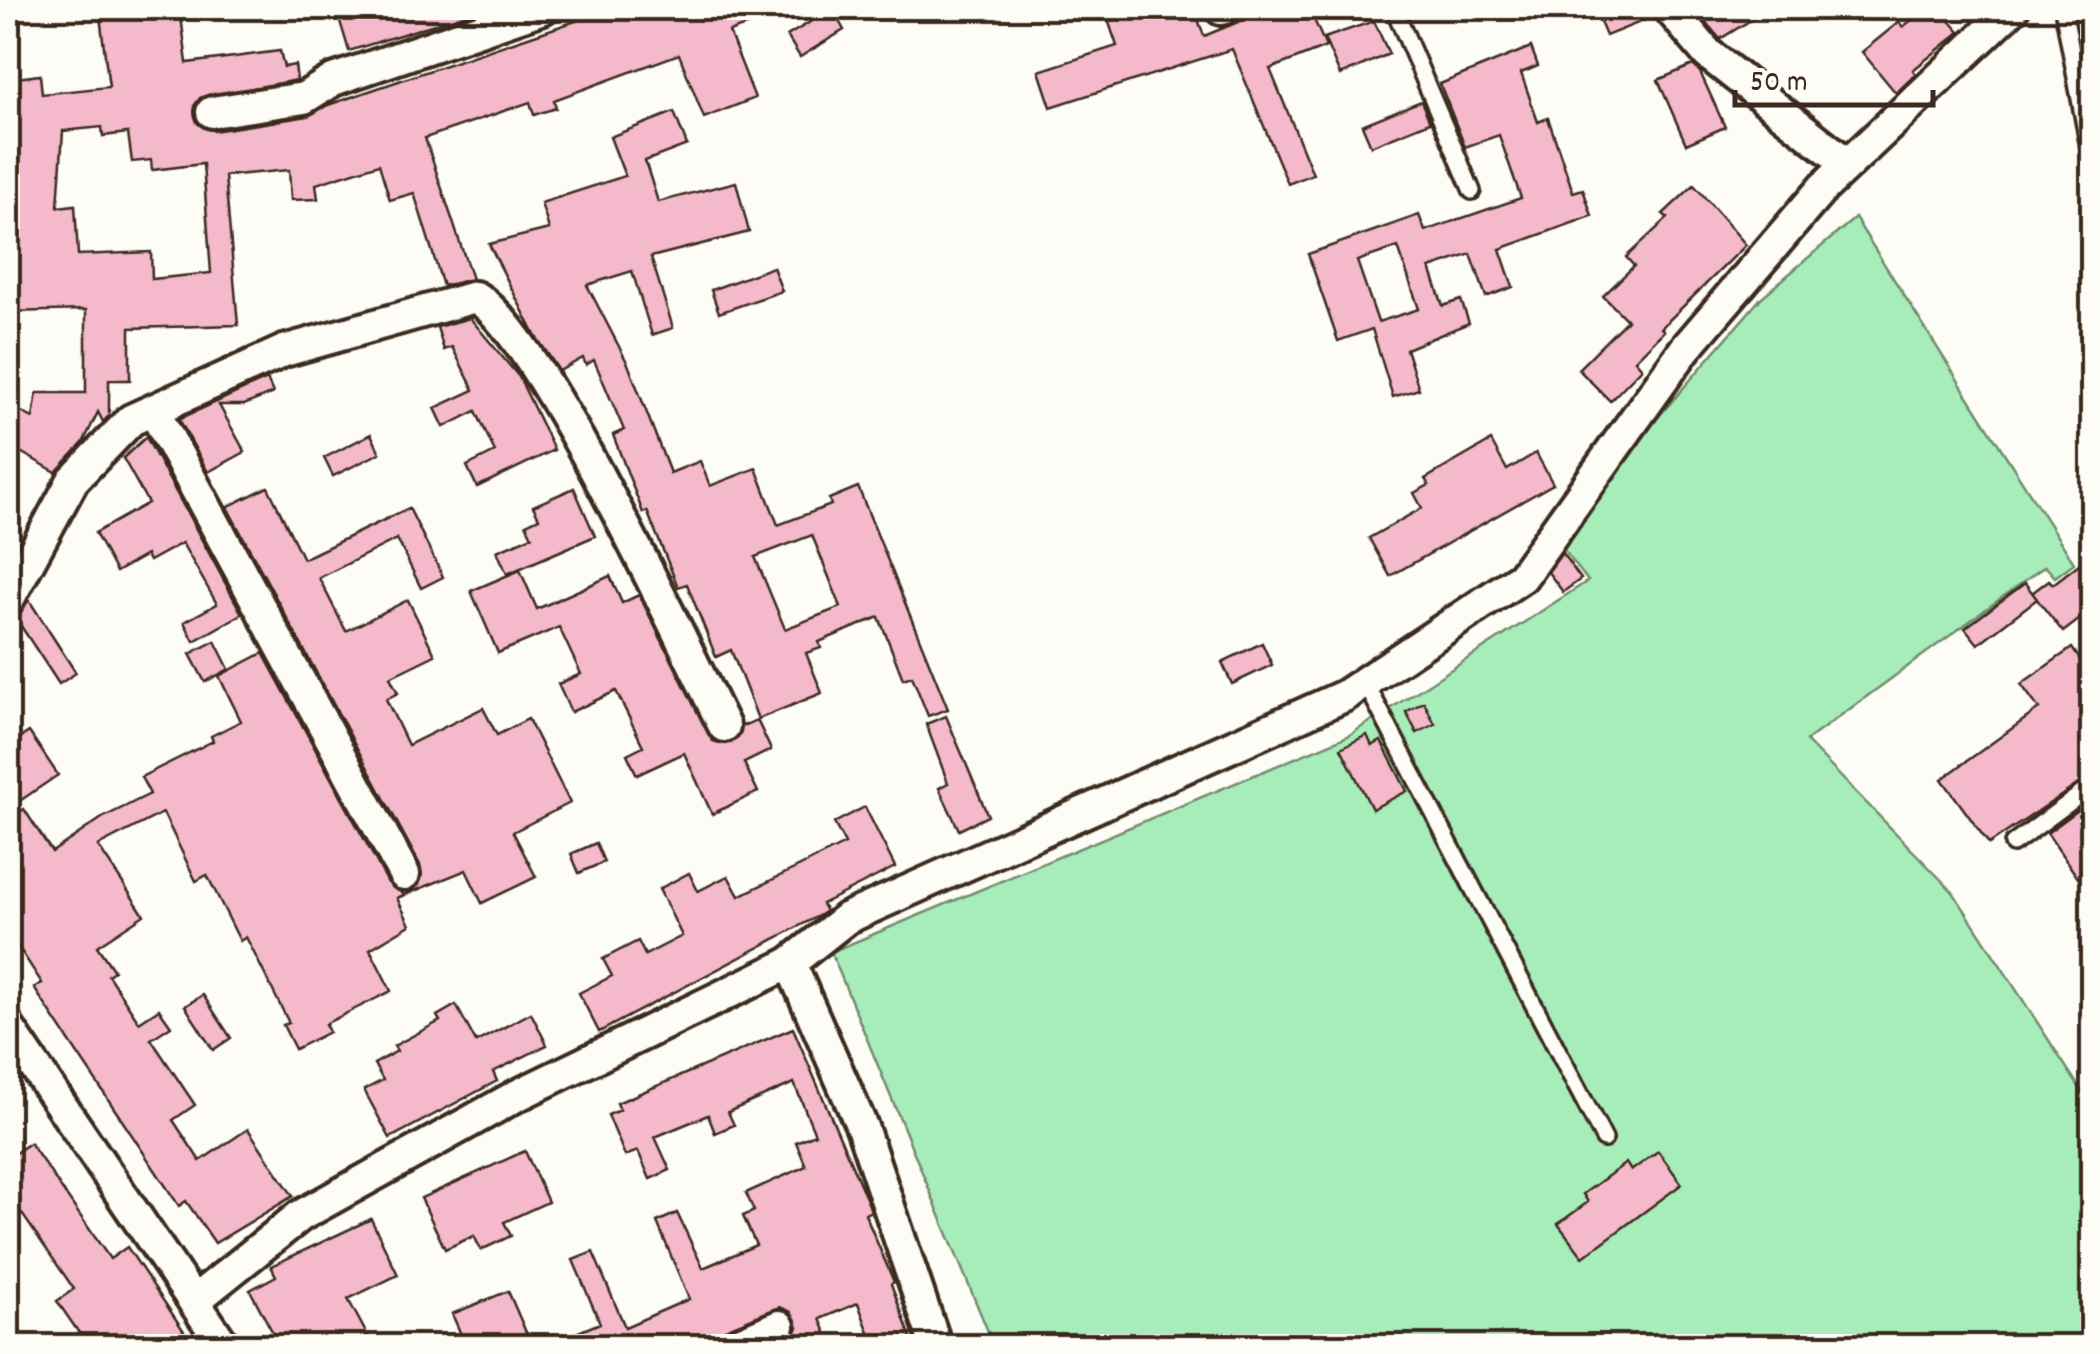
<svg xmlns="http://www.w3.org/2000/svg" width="2100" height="1354" viewBox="0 0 2100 1354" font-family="Dekko,sans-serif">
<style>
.green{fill:#a7edba;stroke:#718c6c;stroke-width:2.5}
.building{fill:#f4bacc;stroke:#3b2a1e;stroke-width:2.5;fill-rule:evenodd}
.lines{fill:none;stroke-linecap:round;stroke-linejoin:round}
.lane-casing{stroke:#3b2a1e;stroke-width:22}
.street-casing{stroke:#3b2a1e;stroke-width:38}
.lane{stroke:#fdfcf7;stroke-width:15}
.street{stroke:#fdfcf7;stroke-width:30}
</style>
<rect width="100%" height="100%" fill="#fdfcf7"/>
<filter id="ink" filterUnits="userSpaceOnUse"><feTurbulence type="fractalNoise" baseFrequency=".01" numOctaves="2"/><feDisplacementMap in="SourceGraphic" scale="20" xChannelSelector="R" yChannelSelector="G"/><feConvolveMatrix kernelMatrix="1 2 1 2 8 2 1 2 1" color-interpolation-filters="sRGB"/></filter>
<g filter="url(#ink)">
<!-- green -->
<polygon class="green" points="1855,218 2074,563 2055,577 2045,566 1806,741 1953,892 2092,1107 2092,1346 994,1346 831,952 1348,736 1588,581 1564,550 1642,436 1762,297"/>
<!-- building -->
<g class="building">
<path d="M99 8H180L187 63 280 51 284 67 295 65 297 80 200 98 194 106 197 123 214 131 308 116 328 105 614 8 789 10 729 32 755 98 704 118 679 54 554 100 556 108 534 115 530 102 425 138 472 279 443 286 414 193 390 200 379 164 316 184 318 199 291 200 289 170 225 176 238 325 130 328V380H109V416L103 422 98 412 83 443 56 472 8 445V405L33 418 37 393H86V310L8 312V98L18 97 16 78 40 75 42 94 109 87ZM102 127 103 136 128 133 132 162 151 160 152 170 203 164 211 273 152 279 151 252 78 255 75 205 58 207 63 131Z"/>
<polygon points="336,8 473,8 473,12 349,51"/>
<polygon points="1104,8 1194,8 1204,36 1272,8 1309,8 1326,47 1270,69 1313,174 1288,184 1232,49 1051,107 1039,71 1117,46"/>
<polygon points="1594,8 1651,8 1653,17 1606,36"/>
<polygon points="1710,8 1770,8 1720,39 1699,14"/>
<polygon points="1926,8 1939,8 1960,32 1913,70 1916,74 1896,93 1862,52 1899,22 1903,27"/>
<polygon points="832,9 844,30 800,57 787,36"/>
<polygon points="1374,21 1389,54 1340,75 1324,38"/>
<path d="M1531 47 1538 66 1521 73 1538 122 1548 118 1573 192 1583 189 1592 216 1500 249 1513 287 1486 297 1471 254 1430 268 1443 306 1461 300 1469 323 1406 349 1419 389 1393 397 1372 329 1338 341 1308 254 1419 215 1425 231 1521 198 1499 135 1465 147 1440 84ZM1398 247 1419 309 1378 322 1357 261Z"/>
<polygon points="1693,65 1700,72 1725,127 1686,144 1658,80"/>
<polygon points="1421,101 1430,122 1371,146 1362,125"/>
<path d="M674 112 687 145 645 161 658 202 736 182 749 232 651 257 673 328 652 335 632 271 587 285 628 364 670 473 700 461 710 486 756 468 778 525 831 505 829 499 858 487 948 709 928 716 912 676 903 679 879 617 819 642 821 648 806 653 822 693 758 719 731 650 716 657 687 584 678 587 647 511 643 513 613 435 624 430 594 360 586 365 583 358 559 371 535 335 489 244 549 229 541 203 625 176 610 137ZM812 535 841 607 785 629 755 557Z"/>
<polygon points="1694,185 1746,245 1661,328 1664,331 1635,360 1642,368 1610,401 1578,369 1627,320 1603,296 1634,266 1626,257 1668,218 1663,214"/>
<polygon points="773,267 782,291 719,313 711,290"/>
<polygon points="470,318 519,377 554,450 477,487 467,466 495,452 476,411 444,427 435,408 474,390 452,347 444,350 437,327"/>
<polygon points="267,379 273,393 244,405 219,405 245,452 208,472 179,419"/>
<polygon points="371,434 380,453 333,476 324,458"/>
<polygon points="146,437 242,614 194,641 184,622 217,604 182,543 149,561 146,555 116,572 95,533 148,503 123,458"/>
<polygon points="1491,441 1507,470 1536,453 1553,484 1390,576 1369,538 1422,508 1414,493 1429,485 1425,479"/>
<polygon points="268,487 303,559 409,508 443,577 421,588 397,539 319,578 346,631 408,600 435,655 390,677 398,693 386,699 408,745 483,708 497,735 528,719 570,803 513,832 536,877 482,903 466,870 397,898 410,925 370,949 391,991 325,1024 329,1032 295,1049 283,1025 289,1023 246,937 240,941 207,875 196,881 163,813 98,846 144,915 97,946 114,971 108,975 139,1022 159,1009 171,1026 151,1039 195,1105 173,1120 200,1161 248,1129 293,1196 215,1243 186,1201 179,1206 34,988 42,983 8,931 8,820 24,809 52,852 102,818 150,794 141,777 213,741 211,736 241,721 219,676 263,653 388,883 402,893 419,885 420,865 227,507"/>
<polygon points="574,488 595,536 507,574 497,551 532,536 526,524 539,518 533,506"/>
<polygon points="1562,553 1581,579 1563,592 1548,572"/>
<polygon points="2092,554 2092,610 2063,632 2032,593 2049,580 2053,584"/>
<polygon points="520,570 537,609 610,576 622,603 639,595 713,741 731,743 743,726 757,720 771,750 744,763 758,792 712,814 684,753 637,775 627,754 643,746 616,691 571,712 558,684 581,674 559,627 498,653 471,591"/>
<polygon points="2025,583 2037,599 1978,644 1965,628"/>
<polygon points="29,600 76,673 59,684 15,617"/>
<polygon points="215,641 229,669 205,682 190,654"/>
<polygon points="1262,643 1272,665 1232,684 1222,662"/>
<polygon points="2072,648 2092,677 2092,775 1989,844 1942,779 2039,709 2021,684"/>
<polygon points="1424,702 1435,724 1417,733 1406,712"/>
<polygon points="946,716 988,816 959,830 939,788 948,783 926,724"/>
<polygon points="29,732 58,775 8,809 8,746"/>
<polygon points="1367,735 1372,746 1381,741 1407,791 1372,809 1341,748"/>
<polygon points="2092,800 2092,868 2078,878 2047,833"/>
<polygon points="865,807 895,867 822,904 826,911 820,915 599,1032 579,993 612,976 603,959 638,941 645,955 682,936 659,889 689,873 698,891 728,876 739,896 845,844 834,823"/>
<polygon points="596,843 604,862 579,873 571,854"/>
<polygon points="203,995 231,1038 213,1050 185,1006"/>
<polygon points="456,1005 476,1042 531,1013 547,1045 493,1072 497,1081 390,1138 364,1090 383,1080 374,1064 397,1051 394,1046 440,1021 437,1016"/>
<polygon points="793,1028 869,1205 871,1211 865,1214 894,1282 891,1284 914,1346 874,1346 858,1303 820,1319 829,1339 812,1346 779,1346 793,1338 798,1327 791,1312 780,1307 725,1329 714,1346 545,1346 600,1323 573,1260 593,1252 625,1327 689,1299 657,1222 677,1213 703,1268 756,1245 743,1216 754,1211 746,1193 806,1166 796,1142 815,1134 794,1083 728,1112 734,1125 715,1133 708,1115 655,1137 670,1170 650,1179 638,1151 625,1156 608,1115 620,1110 617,1103"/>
<polygon points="30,1143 110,1259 127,1247 194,1346 88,1346 57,1301 74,1289 18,1208 8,1216 8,1158"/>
<polygon points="525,1151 548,1202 504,1222 511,1236 481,1250 474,1236 445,1249 421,1198"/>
<polygon points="1658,1151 1682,1184 1583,1257 1558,1224 1588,1202 1583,1194 1626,1163 1631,1171"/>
<polygon points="371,1219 398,1275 348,1299 373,1346 280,1346 250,1290 276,1276 271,1266"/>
<polygon points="508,1291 532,1346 466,1346 452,1314"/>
</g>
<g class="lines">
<defs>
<g id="lane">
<polyline points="1394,8 1472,191"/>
<polyline points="2063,8 2092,163"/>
<polyline points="1365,682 1604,1139"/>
<polyline points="2013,844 2092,786"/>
</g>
<g id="street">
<polyline points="1669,8 1708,54 1846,163"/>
<polyline points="1221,9 1225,8"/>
<polyline points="212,112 304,98 333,80 543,8"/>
<polyline points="154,411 404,874"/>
<path d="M8 600 73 480 131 420 284 351 475 297C538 330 684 647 724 726"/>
<polyline points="8,1027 224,1346"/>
<polyline points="194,1301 300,1216 516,1096 790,963"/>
<polyline points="732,1346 779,1326"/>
<polyline points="936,1346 862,1127 790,963 847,918 1344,696 1522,577 1685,349 1823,188 2013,8"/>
</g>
</defs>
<!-- lane casing -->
<use href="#lane" class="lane-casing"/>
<!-- street casing -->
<use href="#street" class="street-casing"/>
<!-- lane -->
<use href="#lane" class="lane"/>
<!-- street -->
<use href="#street" class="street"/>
</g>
</g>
<!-- margin -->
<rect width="2100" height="1354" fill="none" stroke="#fdfcf7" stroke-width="40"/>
<rect x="20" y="20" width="2060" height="1314" fill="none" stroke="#3b2a1e" stroke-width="4" filter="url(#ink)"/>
<!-- scale -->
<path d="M1735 90v15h198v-15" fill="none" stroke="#3b2a1e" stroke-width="5"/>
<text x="1750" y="90" font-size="30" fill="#3b2a1e" stroke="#fdfcf7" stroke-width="8" paint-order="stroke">50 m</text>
</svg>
